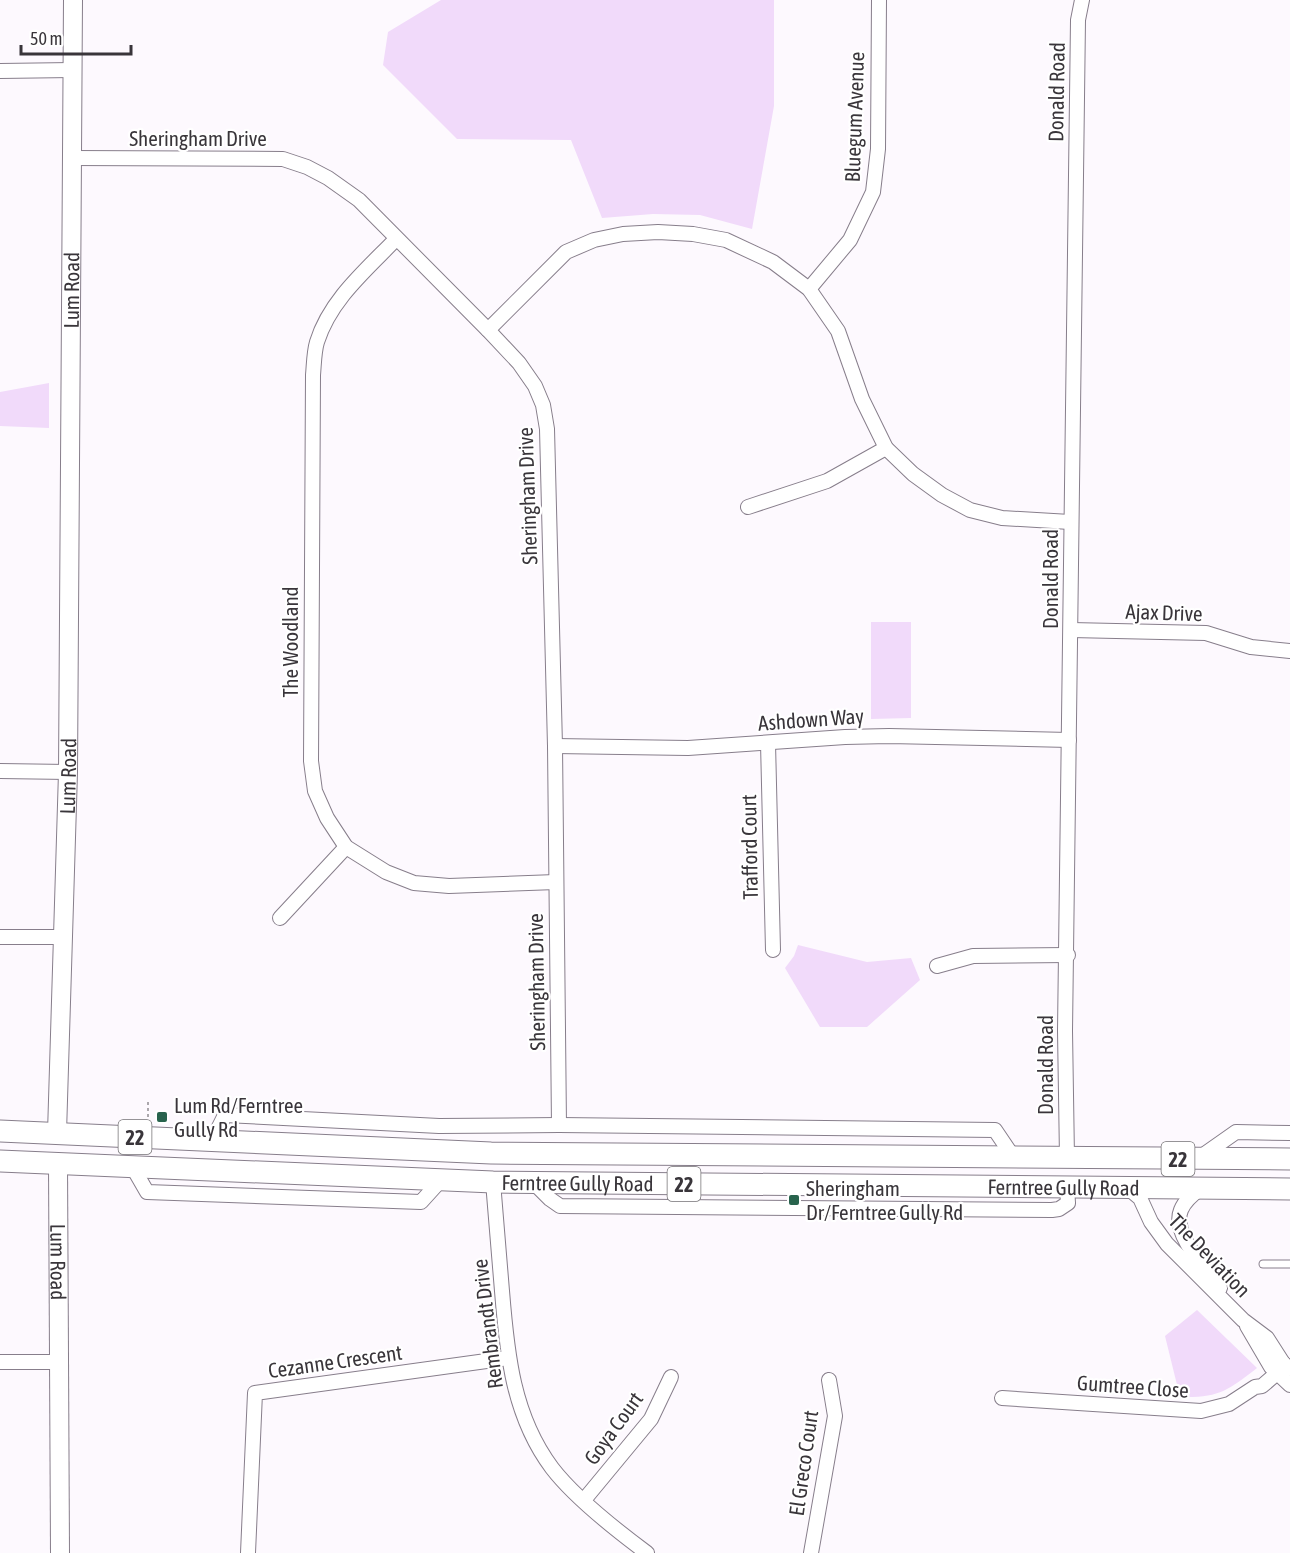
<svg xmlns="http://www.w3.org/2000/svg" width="1290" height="1553" viewBox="0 0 1290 1553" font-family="'Asap Condensed',sans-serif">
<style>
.green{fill:#f1dafa}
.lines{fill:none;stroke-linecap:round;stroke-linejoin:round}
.lane-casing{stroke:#877e8b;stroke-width:9}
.street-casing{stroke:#877e8b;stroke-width:16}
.secondary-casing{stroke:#877e8b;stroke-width:20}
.primary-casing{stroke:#877e8b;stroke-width:23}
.path{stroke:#aba7ac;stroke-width:2;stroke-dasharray:3 3;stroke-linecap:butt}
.lane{stroke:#fff;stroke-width:7}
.street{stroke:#fff;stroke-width:14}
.secondary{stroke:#fff;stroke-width:18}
.primary{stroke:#fff;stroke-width:21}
.poi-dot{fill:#28634d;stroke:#fff;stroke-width:2}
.labels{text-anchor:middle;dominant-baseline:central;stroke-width:4.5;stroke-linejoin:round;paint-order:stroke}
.shield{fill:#fff;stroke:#747275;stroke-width:1.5}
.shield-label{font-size:20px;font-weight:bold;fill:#39353a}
.street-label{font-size:21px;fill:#39353a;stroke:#fff}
.poi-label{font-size:21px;fill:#39353a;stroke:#fff;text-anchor:start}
</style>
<rect width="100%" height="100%" fill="#fdf9fe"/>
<!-- green -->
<g class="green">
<polygon points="441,0 774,0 774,106 752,229 700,215 653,214 602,218 571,140 457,139 383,65 388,32"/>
<polygon points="49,383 49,428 0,426 0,392"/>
<polygon points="871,622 911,622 911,718 871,719"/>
<polygon points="798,945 867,962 911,958 920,980 867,1027 820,1027 785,968 794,956"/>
<path d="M1197 1310 1257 1368C1227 1391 1219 1398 1180 1397L1165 1336Z"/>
</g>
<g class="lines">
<defs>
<polyline id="lane" points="1263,1264 1290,1264"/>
<g id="street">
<polyline points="0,71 72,70"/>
<polyline points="72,158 283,159 307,167 328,178 359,200 488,330 519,363 535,386 543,405 547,429 555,746 559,1125"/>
<path d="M396 239C366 270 330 300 317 342 314 352 314 364 313 375L311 761 315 791 327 818 346 847 386 872 414 883 449 886 556 882"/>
<polyline points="809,289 850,240 873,192 878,149 879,0"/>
<polyline points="488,330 566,252 594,240 623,234 658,232 693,234 726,240 773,262 809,289 838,331 862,399 886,448 913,474 942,495 970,510 1002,518 1070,522"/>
<polyline points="748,507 827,481 886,448"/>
<polyline points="1071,630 1206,633 1251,647 1290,651"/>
<polyline points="768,743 773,950"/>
<polyline points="555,746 688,748 845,737 889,736 1069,740"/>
<polyline points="0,771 68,772"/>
<polyline points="280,918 346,847"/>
<polyline points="0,937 63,937"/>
<polyline points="937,966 973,956 1068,955"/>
<polyline points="212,1141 225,1115 439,1126 559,1125 995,1130 1014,1158"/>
<polyline points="1067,1158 1065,1031 1078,20 1082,0"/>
<polyline points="1199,1158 1236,1132 1290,1133"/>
<polyline points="132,1166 147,1192 421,1202 440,1181"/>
<path d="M493 1182C496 1219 499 1255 502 1291 507 1354 513 1416 552 1468 575 1498 616 1530 647 1553"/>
<polyline points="533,1182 550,1199 560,1206 1052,1210 1059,1209 1068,1203 1067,1187"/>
<polyline points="1128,1188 1140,1198 1151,1222 1167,1244 1243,1320 1267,1338 1283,1363 1289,1368"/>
<path d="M1200 1189C1193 1194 1185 1200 1181 1210 1171 1234 1207 1270 1220 1288"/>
<polyline points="1247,1326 1271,1367 1290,1385"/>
<polyline points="0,1362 60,1362"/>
<polyline points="1002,1398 1201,1411 1229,1404 1255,1387 1262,1386 1276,1374 1283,1363"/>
<polyline points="584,1500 651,1419 671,1377"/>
<polyline points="248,1553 255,1393 508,1358"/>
<polyline points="811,1553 835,1416 829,1380"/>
</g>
<g id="secondary">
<path id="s1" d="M57 1133 68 772 73 0"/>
<path id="s2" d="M58 1163 60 1553"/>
</g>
<g id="primary">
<polyline points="0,1131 491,1153 1290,1159"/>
<path id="s3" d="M0 1161 493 1182 1290 1189"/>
</g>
</defs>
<!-- lane casing -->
<use href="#lane" class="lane-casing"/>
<!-- street casing -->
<use href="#street" class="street-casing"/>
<!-- secondary casing -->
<use href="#secondary" class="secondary-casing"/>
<!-- primary casing -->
<use href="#primary" class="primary-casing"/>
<!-- path -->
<polyline class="path" points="148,1117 148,1101"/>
<!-- lane -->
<use href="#lane" class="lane"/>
<!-- street -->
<use href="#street" class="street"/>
<!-- secondary -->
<use href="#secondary" class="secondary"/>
<!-- primary -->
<use href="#primary" class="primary"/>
</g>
<!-- markers -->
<g class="poi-dot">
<rect x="156" y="1111" width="12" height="12" rx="3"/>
<rect x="788" y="1194" width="12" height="12" rx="3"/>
</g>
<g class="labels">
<!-- shield labels -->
<g class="shield">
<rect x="118.5" y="1120" width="33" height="34" rx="4.5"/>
<rect x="1161.5" y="1142" width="33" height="34" rx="4.5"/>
<rect x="667.5" y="1167" width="33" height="34" rx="4.5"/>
</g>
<g class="shield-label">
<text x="135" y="1137">22</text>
<text x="1178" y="1159">22</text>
<text x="684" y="1184">22</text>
</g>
<!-- street labels -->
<g class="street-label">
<text transform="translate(1056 92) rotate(-89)">Donald Road</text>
<text transform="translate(854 117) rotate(-88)">Bluegum Avenue</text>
<text x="198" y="138">Sheringham Drive</text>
<text stroke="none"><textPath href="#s1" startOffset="843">Lum Road</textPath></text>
<text transform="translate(527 496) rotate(-92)">Sheringham Drive</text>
<text transform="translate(1050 579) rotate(-90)">Donald Road</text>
<text transform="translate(1164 612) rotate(2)">Ajax Drive</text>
<text transform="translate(290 642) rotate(-90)">The Woodland</text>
<text transform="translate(811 719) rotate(-4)">Ashdown Way</text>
<text stroke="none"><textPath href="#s1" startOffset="357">Lum Road</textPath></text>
<text transform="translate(749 847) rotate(-91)">Trafford Court</text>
<text transform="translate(536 982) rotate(-91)">Sheringham Drive</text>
<text transform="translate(1045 1065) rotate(-90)">Donald Road</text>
<text stroke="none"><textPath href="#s3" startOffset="578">Ferntree Gully Road</textPath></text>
<text stroke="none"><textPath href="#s3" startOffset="1064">Ferntree Gully Road</textPath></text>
<text transform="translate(1210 1255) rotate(46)">The Deviation</text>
<text stroke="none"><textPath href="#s2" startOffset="99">Lum Road</textPath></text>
<text transform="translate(487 1324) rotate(-97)">Rembrandt Drive</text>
<text transform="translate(335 1361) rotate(-8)">Cezanne Crescent</text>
<text transform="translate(1133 1386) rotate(4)">Gumtree Close</text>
<text transform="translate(613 1428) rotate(-54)">Goya Court</text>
<text transform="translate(803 1463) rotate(-82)">El Greco Court</text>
</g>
<!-- poi labels -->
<g class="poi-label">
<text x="174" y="1105">Lum Rd/Ferntree<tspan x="174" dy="24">Gully Rd</tspan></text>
<text x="806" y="1188">Sheringham<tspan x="806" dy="24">Dr/Ferntree Gully Rd</tspan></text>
</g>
</g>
<!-- scale -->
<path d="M21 45v9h110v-9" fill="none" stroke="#39353a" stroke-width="3"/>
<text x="30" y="45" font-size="18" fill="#39353a" stroke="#ffffff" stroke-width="4.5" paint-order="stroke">50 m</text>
</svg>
